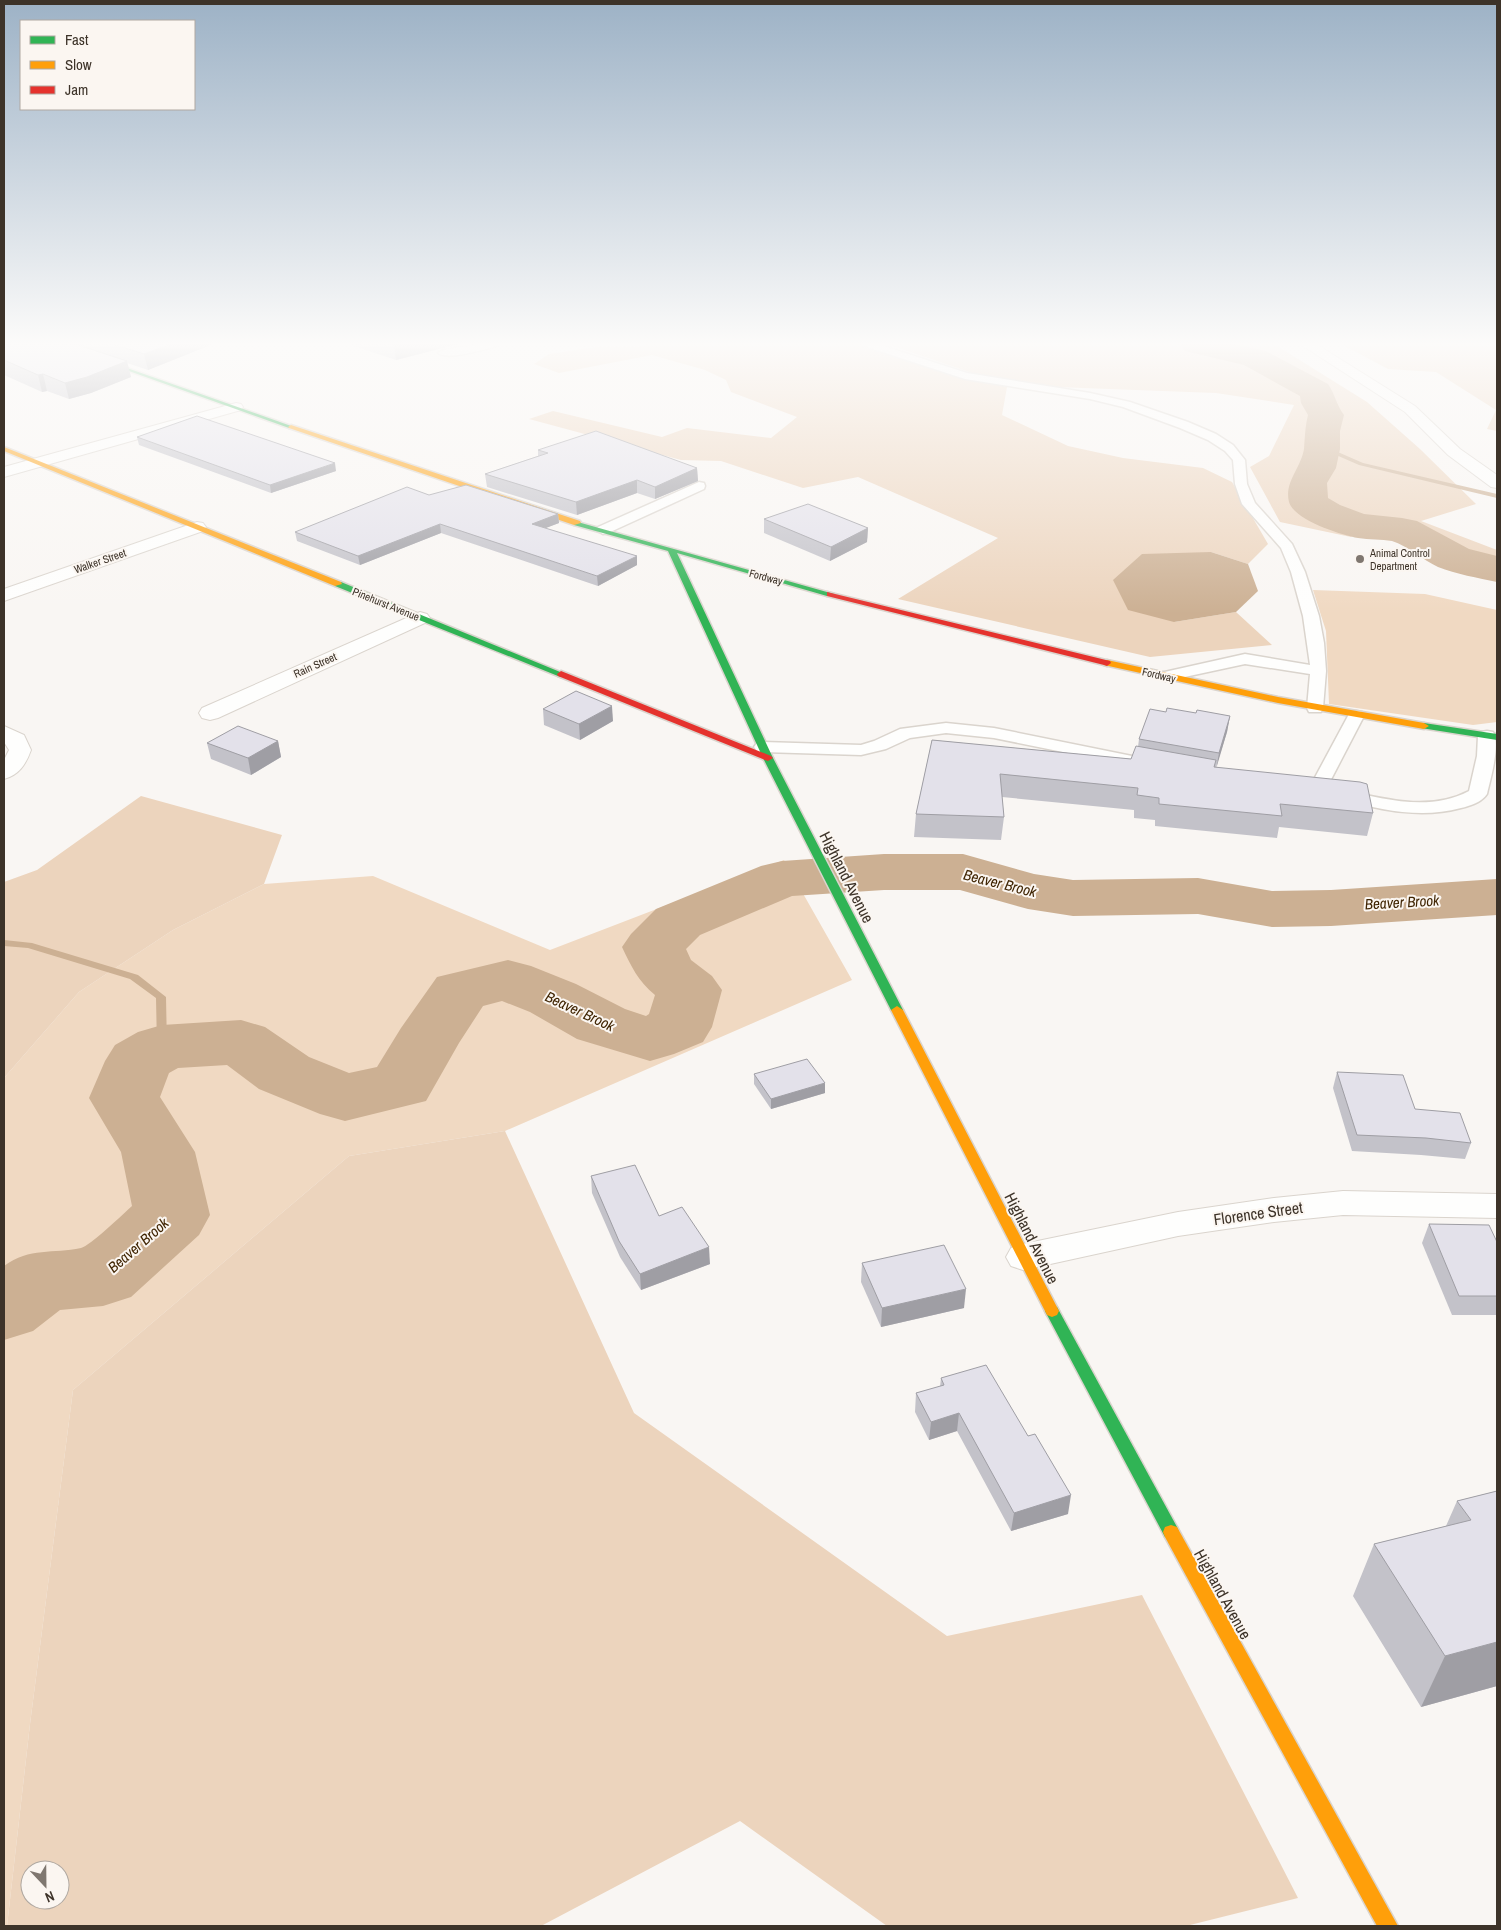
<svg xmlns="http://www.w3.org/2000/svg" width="1501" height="1930" viewBox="0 0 1501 1930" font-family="'Archivo Narrow',sans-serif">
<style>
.green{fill:#f0d9c2}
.forest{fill:#ecd4bd;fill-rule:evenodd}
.water{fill:#ccb093}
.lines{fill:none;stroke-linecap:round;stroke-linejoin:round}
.stream{fill:#ccb093;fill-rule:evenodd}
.river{fill:#ccb093;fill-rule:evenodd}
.lane-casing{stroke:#dad4cd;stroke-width:3}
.street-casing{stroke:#dad4cd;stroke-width:2}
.fast-casing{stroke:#dad4cd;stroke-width:3}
.slow-casing{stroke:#dad4cd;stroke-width:3}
.jam-casing{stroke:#dad4cd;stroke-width:3}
.lane{fill:#fefefd;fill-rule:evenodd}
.street{fill:#fefefd;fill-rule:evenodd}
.fast{fill:#30b455;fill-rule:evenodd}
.slow{fill:#ff9f0a;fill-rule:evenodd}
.jam{fill:#e5322d;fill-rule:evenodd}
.wall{fill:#c3c2c9}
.shaded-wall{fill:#9f9ea4}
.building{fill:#e3e1ea;stroke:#9f9ea4}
.poi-dot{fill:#7f7770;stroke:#fbf6f1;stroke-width:2}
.labels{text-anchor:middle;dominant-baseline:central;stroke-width:4;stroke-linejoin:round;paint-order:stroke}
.far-poi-label{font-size:11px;fill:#3d3329;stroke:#fbf6f1;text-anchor:start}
.far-street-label{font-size:11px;fill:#3d3329;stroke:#fbf6f1}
.water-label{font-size:15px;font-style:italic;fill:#402503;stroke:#fbf6f1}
.near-street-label{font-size:16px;fill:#3d3329;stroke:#fbf6f1}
</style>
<rect width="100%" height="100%" fill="#f9f6f3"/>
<!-- green -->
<g class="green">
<polygon points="1313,590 1425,594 1497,610 1497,722 1473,725 1329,704 1326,631"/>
<polygon points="784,860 852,980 505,1131 349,1156 73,1390 30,1724 7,1926 4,1926 4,1078 79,992 173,930 264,884 373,876 550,950"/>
</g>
<!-- forest -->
<g class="forest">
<polygon points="647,344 861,344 889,354 1007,387 1002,415 1068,446 1123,458 1203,468 1232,482 1268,544 1248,564 1211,552 1174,622 1236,612 1272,645 1150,657 898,599 998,538 858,477 803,488 721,461 681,460 529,419 553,411 662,437 687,428 771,438 797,417 731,392 726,380 705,370 652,355 559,373 534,364 549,354 596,347 641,347"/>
<polygon points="887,344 1274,344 1367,402 1420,449 1476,504 1421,521 1497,550 1497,572 1360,531 1351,537 1280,522 1250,467 1269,456 1294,405 1216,393 1056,387 972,373"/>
<polygon points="1341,344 1497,344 1497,431 1487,429 1496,410 1436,372 1388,369"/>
<polygon points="141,796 282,835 264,884 173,930 79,992 4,1078 4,882 37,870"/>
<path d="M505 1131 634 1413 947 1636 1142 1595 1298 1898 1186 1926H887L740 1821 541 1926H7L30 1724 73 1390 349 1156ZM30 1870H60V1900H30Z"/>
</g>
<!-- water -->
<polygon class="water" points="1211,552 1248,564 1258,591 1236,612 1174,622 1128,610 1113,580 1142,554"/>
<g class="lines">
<!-- stream -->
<g class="stream">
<polygon points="1320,446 1324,446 1363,463 1497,494 1497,498 1359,465 1320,448"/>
<polygon points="4,940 32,943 138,975 166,997 167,1047 166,1049 162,1050 157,1047 156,998 130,979 28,948 4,946"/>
</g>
<!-- river -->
<g class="river">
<path d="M1180 344H1234L1266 351 1328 384C1335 394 1336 404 1344 415L1340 431V449L1336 468 1327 483 1328 498 1340 505 1364 514 1402 518 1417 521 1469 549 1497 556V582C1478 578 1456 574 1438 567 1423 560 1408 546 1392 541 1381 539 1369 540 1358 538 1341 535 1294 520 1289 502 1284 482 1301 468 1304 449 1305 437 1305 427 1308 415L1301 403 1300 396 1244 365 1185 351Z"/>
<path d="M884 854H963L1034 874 1073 880 1198 878 1272 891 1331 890 1497 879V915L1331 926 1272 927 1198 914 1073 916 1028 909 960 890H884L792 896 700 935 686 949 691 960 712 976 722 990 712 1027 703 1042 674 1054 650 1061 577 1039 530 1012 502 1001 483 1006 459 1043 426 1101 345 1121 320 1114 259 1089 227 1065 178 1068 169 1073 160 1097 195 1152 210 1215 199 1235 131 1297 103 1306 60 1310 33 1331 4 1340V1266C30 1247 53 1254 81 1248 90 1246 123 1214 132 1206L121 1152 89 1098 105 1061 115 1045 138 1032 162 1025 241 1020 265 1027 309 1057 349 1073 377 1067 401 1028 437 977 508 960 531 966 576 984 625 1009 646 1016 649 1014 655 995C638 981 631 966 622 947L631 934 656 909 761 866 782 861Z"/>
</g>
<defs>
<g id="lane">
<path d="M481 344H498L497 346C485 349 447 361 438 353L443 350Z"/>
<polygon points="863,344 877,344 967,373 1090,393 1130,402 1188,422 1216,434 1233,445 1245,460 1247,484 1255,503 1292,544 1305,572 1319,616 1324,643 1326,671 1323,708 1321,712 1309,712 1307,708 1310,674 1245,664 1166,681 1160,679 1158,676 1160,673 1245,654 1310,665 1303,616 1291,572 1281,548 1242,504 1235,484 1233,460 1225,451 1208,440 1180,428 1123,407 1090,399 965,379 864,346"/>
<polygon points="699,482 704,483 705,486 704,489 608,533 603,534 596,530 598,527"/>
<polygon points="1356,711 1362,712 1364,716 1324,793 1318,794 1295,791 1292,787 1295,783 1312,783 1348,716 1350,712"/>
<polygon points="946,723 994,728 1137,757 1143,758 1146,762 1143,766 1137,767 994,738 946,733 910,738 886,749 861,755 763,752 757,751 754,747 757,743 763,742 861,745 874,741 900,729"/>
<path d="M1487 731 1493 732C1501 744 1490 780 1487 794 1482 802 1470 806 1461 808 1421 819 1382 810 1343 800L1337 799 1334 795 1337 791 1343 790C1385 799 1429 812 1469 791L1477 756 1478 736 1481 732Z"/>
</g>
<g id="street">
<polygon points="1300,344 1316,344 1415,406 1460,449 1497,475 1497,488 1491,487 1448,455 1405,412"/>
<polygon points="236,403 241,404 243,407 241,410 4,477 4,467"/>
<polygon points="197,522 203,523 206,527 203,531 4,601 4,589"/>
<polygon points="420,612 427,614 430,618 427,622 218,718 210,720 202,718 199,713 202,708"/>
<path d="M4 726 24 735 31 750C26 764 19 775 4 779V760L9 750 4 742Z"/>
<polygon points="1343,1191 1497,1194 1497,1218 1343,1215 1274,1222 1178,1236 1023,1270 1011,1266 1006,1257 1011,1248 1023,1244 1178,1212 1274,1198"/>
</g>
<g id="fast">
<polygon points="53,344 59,344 294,427 289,428"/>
<polygon points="574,521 834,594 827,596 677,553 773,758 903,1010 901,1013 897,1014 891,1010 763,758 668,551 574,525"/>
<polygon points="335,582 341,582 565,674 561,677 558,676 335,586"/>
<polygon points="1424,723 1497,734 1497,740 1421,728 1419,726"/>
<polygon points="1052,1305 1057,1307 1177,1527 1179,1532 1177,1537 1171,1539 1165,1537 1045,1311 1047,1307"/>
</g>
<g id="slow">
<polygon points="291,425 580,521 581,523 574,525 289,428 288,427"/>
<polygon points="4,447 341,582 342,584 335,586 4,451"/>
<polygon points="1107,660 1278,697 1424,723 1429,726 1424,729 1278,703 1104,665 1103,663"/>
<polygon points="897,1006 903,1010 1059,1311 1057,1315 1052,1317 1047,1315 1045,1311 891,1010"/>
<polygon points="1171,1525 1177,1527 1398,1926 1377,1926 1165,1537 1163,1532 1165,1527"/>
</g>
<g id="jam">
<polygon points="827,592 1110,661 1111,663 1107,666 1104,665 827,596"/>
<polygon points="561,671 771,756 773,758 768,761 765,760 558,676 557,674"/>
</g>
</defs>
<!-- lane casing -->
<use href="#lane" class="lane-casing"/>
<!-- street casing -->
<use href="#street" class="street-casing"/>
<!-- fast casing -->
<use href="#fast" class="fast-casing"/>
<!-- slow casing -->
<use href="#slow" class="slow-casing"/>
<!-- jam casing -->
<use href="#jam" class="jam-casing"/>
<!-- lane -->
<use href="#lane" class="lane"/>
<!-- street -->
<use href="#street" class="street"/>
<!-- fast -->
<use href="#fast" class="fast"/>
<!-- slow -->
<use href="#slow" class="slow"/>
<!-- jam -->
<use href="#jam" class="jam"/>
</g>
<!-- wall -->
<g class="wall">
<polygon points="4,344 213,344 148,370 127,363 131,377 91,393 69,399 47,391 42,392 4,375"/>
<polygon points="348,344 458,344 396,360"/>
<polygon points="137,437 336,471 271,493 139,445"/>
<polygon points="538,450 697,468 698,481 655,499 637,493 577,515 487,487 485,474 538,456"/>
<polygon points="429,495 558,514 559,523 545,528 637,565 598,586 441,533 360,565 297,541 295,532"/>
<polygon points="764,519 868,528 867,542 830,561 764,533"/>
<polygon points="543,709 613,721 580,740 544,725"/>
<polygon points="1166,712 1230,716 1227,732 1216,767 1373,813 1367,836 1279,827 1277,838 1155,826 1155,820 1134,818 1134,810 1002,797 1004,817 1001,840 914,837 916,814 932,740 1131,759 1138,747 1139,739"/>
<polygon points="278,741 281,757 251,775 211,759 207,743"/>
<polygon points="1337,1072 1415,1109 1471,1143 1465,1159 1421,1155 1352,1151 1333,1088"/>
<polygon points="754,1074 825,1093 771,1109 754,1084"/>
<polygon points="591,1176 710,1264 641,1290 620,1257 592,1193"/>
<polygon points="1429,1224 1497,1242 1497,1315 1452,1315 1422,1243"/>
<polygon points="862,1263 964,1308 881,1327 861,1282"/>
<polygon points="941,1378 1068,1514 1011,1531 957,1431 929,1440 915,1412 916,1393 940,1387"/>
<polygon points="1497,1491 1497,1686 1421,1707 1353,1596 1374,1544 1446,1526 1457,1501"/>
</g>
<!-- shaded-wall -->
<g class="shaded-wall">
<polygon points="171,344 213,344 148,370 144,354"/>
<polygon points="394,344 458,344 396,360"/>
<polygon points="127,361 131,377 91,393 69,399 65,383"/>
<polygon points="43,374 47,391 42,392 38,375"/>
<polygon points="335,463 336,471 271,493 270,485"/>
<polygon points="697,468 698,481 655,499 655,487"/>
<polygon points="637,480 637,493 577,515 576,502"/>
<polygon points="558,514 559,523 533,533 532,524"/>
<polygon points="440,524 441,533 360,565 358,556"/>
<polygon points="868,528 867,542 830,561 831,547"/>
<polygon points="637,556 637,565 598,586 597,576"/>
<polygon points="612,706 613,721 580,740 579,724"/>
<polygon points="1230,716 1227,732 1216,769 1219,753"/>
<polygon points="278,741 281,757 251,775 248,758"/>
<polygon points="825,1083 825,1093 771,1109 771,1099"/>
<polygon points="709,1247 710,1264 641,1290 640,1274"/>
<polygon points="966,1289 964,1308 881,1327 882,1308"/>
<polygon points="959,1413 957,1431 929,1440 931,1422"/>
<polygon points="1071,1495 1068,1514 1011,1531 1014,1513"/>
<polygon points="1497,1642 1497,1686 1421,1707 1445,1656"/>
</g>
<!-- building -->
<g class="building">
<polygon points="4,344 75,344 127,361 87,377 65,383 43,374 38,375 4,360"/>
<polygon points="113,344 171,344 144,354"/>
<polygon points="197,416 335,463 270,485 137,437"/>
<polygon points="596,431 697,468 655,487 637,480 576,502 485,474 548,453 538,450"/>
<polygon points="466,485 558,514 532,524 637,556 597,576 440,524 358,556 295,532 407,487 429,495"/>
<polygon points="808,504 868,528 831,547 764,519"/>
<polygon points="576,691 612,706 579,724 543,709"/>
<polygon points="1167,708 1196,713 1197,710 1230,716 1219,753 1139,739 1150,709 1166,712"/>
<polygon points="238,726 278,741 248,758 207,743"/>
<polygon points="932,740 1131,759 1136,746 1216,760 1214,767 1360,782 1367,784 1373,813 1280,804 1282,816 1159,804 1159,798 1137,795 1138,788 1000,774 1004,817 916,814"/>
<polygon points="807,1059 825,1083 771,1099 754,1074"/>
<polygon points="1337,1072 1403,1075 1415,1109 1460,1113 1471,1143 1426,1138 1357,1135"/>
<polygon points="635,1165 659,1216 682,1207 709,1247 640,1274 619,1241 591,1176"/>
<polygon points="1429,1224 1489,1225 1497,1242 1497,1296 1459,1296"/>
<polygon points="944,1245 966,1289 882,1308 862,1263"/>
<polygon points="986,1365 1028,1436 1035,1434 1071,1495 1014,1513 959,1413 931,1422 916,1393 944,1385 941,1378"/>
<polygon points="1497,1491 1497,1642 1445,1656 1374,1544 1471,1520 1457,1501"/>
</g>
<!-- sky -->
<linearGradient id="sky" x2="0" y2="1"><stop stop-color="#9db2c6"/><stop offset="0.56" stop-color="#fcfbfa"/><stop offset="1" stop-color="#fcfbfa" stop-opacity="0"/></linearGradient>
<rect width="1501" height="614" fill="url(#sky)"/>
<!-- markers -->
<circle class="poi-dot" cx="1360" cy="559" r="5"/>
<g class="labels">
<!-- far-poi labels -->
<g class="far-poi-label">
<text x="1370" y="553">Animal Control<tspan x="1370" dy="13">Department</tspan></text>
</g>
<!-- far-street labels -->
<g class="far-street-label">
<text transform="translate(100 561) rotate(-19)">Walker Street</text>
<text transform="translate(766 577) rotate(15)">Fordway</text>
<text transform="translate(386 604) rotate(22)">Pinehurst Avenue</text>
<text transform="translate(315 665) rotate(-24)">Rain Street</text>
<text transform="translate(1159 675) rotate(13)">Fordway</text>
</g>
<!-- water labels -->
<g class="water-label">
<text transform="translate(1000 883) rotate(14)">Beaver Brook</text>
<text transform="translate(1402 902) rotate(-3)">Beaver Brook</text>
<text transform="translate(580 1011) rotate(25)">Beaver Brook</text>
<text transform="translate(138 1245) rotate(-41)">Beaver Brook</text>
</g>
<!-- near-street labels -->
<g class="near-street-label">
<text transform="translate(847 877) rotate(63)">Highland Avenue</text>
<text transform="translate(1258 1213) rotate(-8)">Florence Street</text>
<text transform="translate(1032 1238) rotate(63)">Highland Avenue</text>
<text transform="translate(1223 1594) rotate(61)">Highland Avenue</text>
</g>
</g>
<!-- border -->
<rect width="1501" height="1930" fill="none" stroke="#3d3329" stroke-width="10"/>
<!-- legend -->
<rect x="20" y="20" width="175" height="90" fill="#fbf6f1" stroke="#afa8a1"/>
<rect x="30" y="36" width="25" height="8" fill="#30b455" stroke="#afa8a1"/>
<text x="65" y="45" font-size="15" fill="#3d3329">Fast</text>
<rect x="30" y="61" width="25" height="8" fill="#ff9f0a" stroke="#afa8a1"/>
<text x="65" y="70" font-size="15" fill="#3d3329">Slow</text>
<rect x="30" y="86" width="25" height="8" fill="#e5322d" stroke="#afa8a1"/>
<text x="65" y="95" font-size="15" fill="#3d3329">Jam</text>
<!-- north arrow -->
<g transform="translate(45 1885) rotate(158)"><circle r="24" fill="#fbf6f1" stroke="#afa8a1"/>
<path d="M0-4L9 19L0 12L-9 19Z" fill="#7f7770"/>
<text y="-8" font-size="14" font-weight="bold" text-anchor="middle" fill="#3d3329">N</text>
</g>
</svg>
